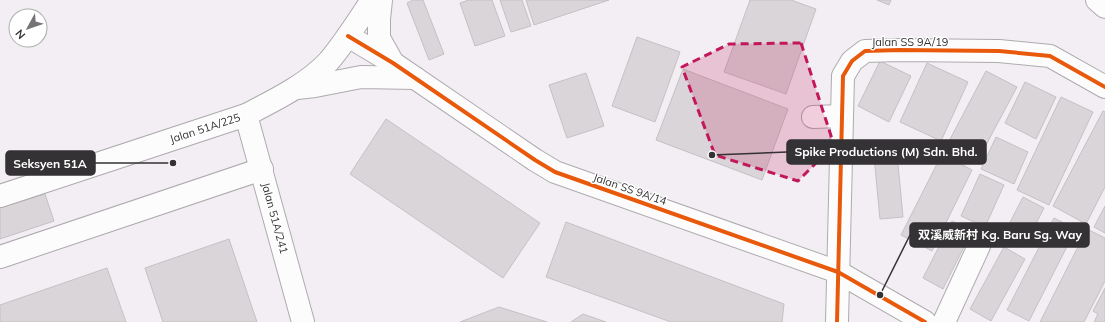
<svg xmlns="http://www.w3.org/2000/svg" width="1105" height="322" viewBox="0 0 1105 322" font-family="Mulish,'Noto Sans SC',sans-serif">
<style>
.building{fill:#d9d5d8;stroke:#c4c1c4}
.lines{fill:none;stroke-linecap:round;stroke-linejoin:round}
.minor-casing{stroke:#aeabae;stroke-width:24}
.minor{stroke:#fdfcfd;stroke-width:22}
.cycleway-casing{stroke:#fff;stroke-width:6}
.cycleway{stroke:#e8590c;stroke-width:4}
.marked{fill:#c2185b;fill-opacity:0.2;stroke:#c2185b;stroke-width:3;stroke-dasharray:8 5;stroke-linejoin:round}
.labels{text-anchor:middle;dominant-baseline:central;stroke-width:3;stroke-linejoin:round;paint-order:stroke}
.street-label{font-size:11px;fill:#343234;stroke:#fff}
.leader{fill:none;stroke:#343234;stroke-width:1.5}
.callout-dot{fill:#343234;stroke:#fff;stroke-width:1.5}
.callout{fill:#343234;stroke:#343234;stroke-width:1.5}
.callout-label{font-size:12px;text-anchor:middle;font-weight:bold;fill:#fff}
</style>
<rect width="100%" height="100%" fill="#f2eef3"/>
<!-- building -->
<g class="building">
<polygon points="413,0 423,0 444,54 429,60 407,3"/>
<polygon points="469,0 492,0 505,36 475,46 460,3"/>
<polygon points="500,0 522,0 531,26 511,32"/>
<polygon points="526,0 609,0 534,25"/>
<polygon points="750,0 791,0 816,9 786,94 724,72"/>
<polygon points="877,0 891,0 889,5"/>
<polygon points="637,37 680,52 655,122 612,106"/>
<polygon points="880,61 911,76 889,122 858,106"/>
<polygon points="927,63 968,82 941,141 900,122"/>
<polygon points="683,69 788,109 762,180 656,140"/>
<polygon points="986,71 1017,87 978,160 948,143"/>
<polygon points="586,73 604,126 567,138 549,85"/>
<polygon points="1025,82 1056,97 1036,139 1005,123"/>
<polygon points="1061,97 1093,112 1049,205 1017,190"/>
<polygon points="1103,111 1105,112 1105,187 1086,224 1053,206"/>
<polygon points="386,119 540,223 503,278 350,174"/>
<polygon points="996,137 1028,152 1014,184 981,169"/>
<polygon points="897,154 903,217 880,219 874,156"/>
<polygon points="942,154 972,170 932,251 901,235"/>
<polygon points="980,174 1004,185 985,227 961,216"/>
<polygon points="45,194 54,221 0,239 0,208"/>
<polygon points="1023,197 1044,208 1024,247 1003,236"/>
<polygon points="1105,206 1105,233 1094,227"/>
<polygon points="1054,218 1076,229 1029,321 1007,310"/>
<polygon points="952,221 972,231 943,289 923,278"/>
<polygon points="566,222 784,304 782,322 671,322 546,277"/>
<polygon points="1087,229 1105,238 1105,281 1084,322 1040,322"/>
<polygon points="229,239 257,322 163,322 145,268"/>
<polygon points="1004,247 1025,259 991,321 970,309"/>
<polygon points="107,268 126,322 0,322 0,305"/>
<polygon points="1105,288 1105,322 1094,322 1098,314 1093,311"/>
<polygon points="499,307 547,322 460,322"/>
<polygon points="583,314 606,322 571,322"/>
</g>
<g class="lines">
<defs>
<g id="minor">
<polyline points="381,0 379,19 379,38 393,63"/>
<polyline points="1097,0 1105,7"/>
<polyline points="348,36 393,63 535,160 555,172 838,272 925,322"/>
<polyline points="297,88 315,86 361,77 415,78"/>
<polyline points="246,115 303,322"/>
<polyline points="813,117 842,116"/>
<path d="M0 196 246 115C273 101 308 84 329 61 345 42 358 21 372 0"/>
<polyline points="0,257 262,169"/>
<polyline points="837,322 843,76 852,61 865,51 899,50 999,51 1050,56 1105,87"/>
<polyline points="944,322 979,246"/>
</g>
</defs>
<!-- minor casing -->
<use href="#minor" class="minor-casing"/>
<!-- minor -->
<use href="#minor" class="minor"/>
<defs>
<g id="cycleway">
<polyline points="348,36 393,63 535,160 555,172 838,272 925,322"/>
<polyline points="837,322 843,76 852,61 865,51 899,50 999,51 1050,56 1105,87"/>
</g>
</defs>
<!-- cycleway casing -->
<use href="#cycleway" class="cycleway-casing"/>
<!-- cycleway -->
<use href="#cycleway" class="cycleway"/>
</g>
<!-- marked area -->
<path class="marked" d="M801 43 834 145 798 181 715 155 682 67 729 44Z"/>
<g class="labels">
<!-- street labels -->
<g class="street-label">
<text x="910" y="42">Jalan SS 9A/19</text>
<text transform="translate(205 128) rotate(-18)">Jalan 51A/225</text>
<text transform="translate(630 189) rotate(19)">Jalan SS 9A/14</text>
<text transform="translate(275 218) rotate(75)">Jalan 51A/241</text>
</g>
</g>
<!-- callouts -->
<path class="leader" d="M712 155L787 152M173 163L95 163M880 295L910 235"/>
<g class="callout-dot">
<circle cx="712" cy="155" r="4"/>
<circle cx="173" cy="163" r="4"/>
<circle cx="880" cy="295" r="4"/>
</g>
<g class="callout">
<rect x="787" y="140" width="199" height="24" rx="4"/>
<rect x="6" y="151" width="89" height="24" rx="4"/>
<rect x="910" y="223" width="179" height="24" rx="4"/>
</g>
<g class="callout-label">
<text x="886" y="156">Spike Productions (M) Sdn. Bhd.</text>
<text x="50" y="168">Seksyen 51A</text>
<text x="1000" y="239">双溪威新村 Kg. Baru Sg. Way</text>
</g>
<!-- north arrow -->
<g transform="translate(28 28) rotate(230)"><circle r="19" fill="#ffffff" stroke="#aeadae"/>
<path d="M0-3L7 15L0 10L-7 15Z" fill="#767477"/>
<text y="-6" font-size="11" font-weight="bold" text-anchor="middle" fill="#343234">N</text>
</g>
</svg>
